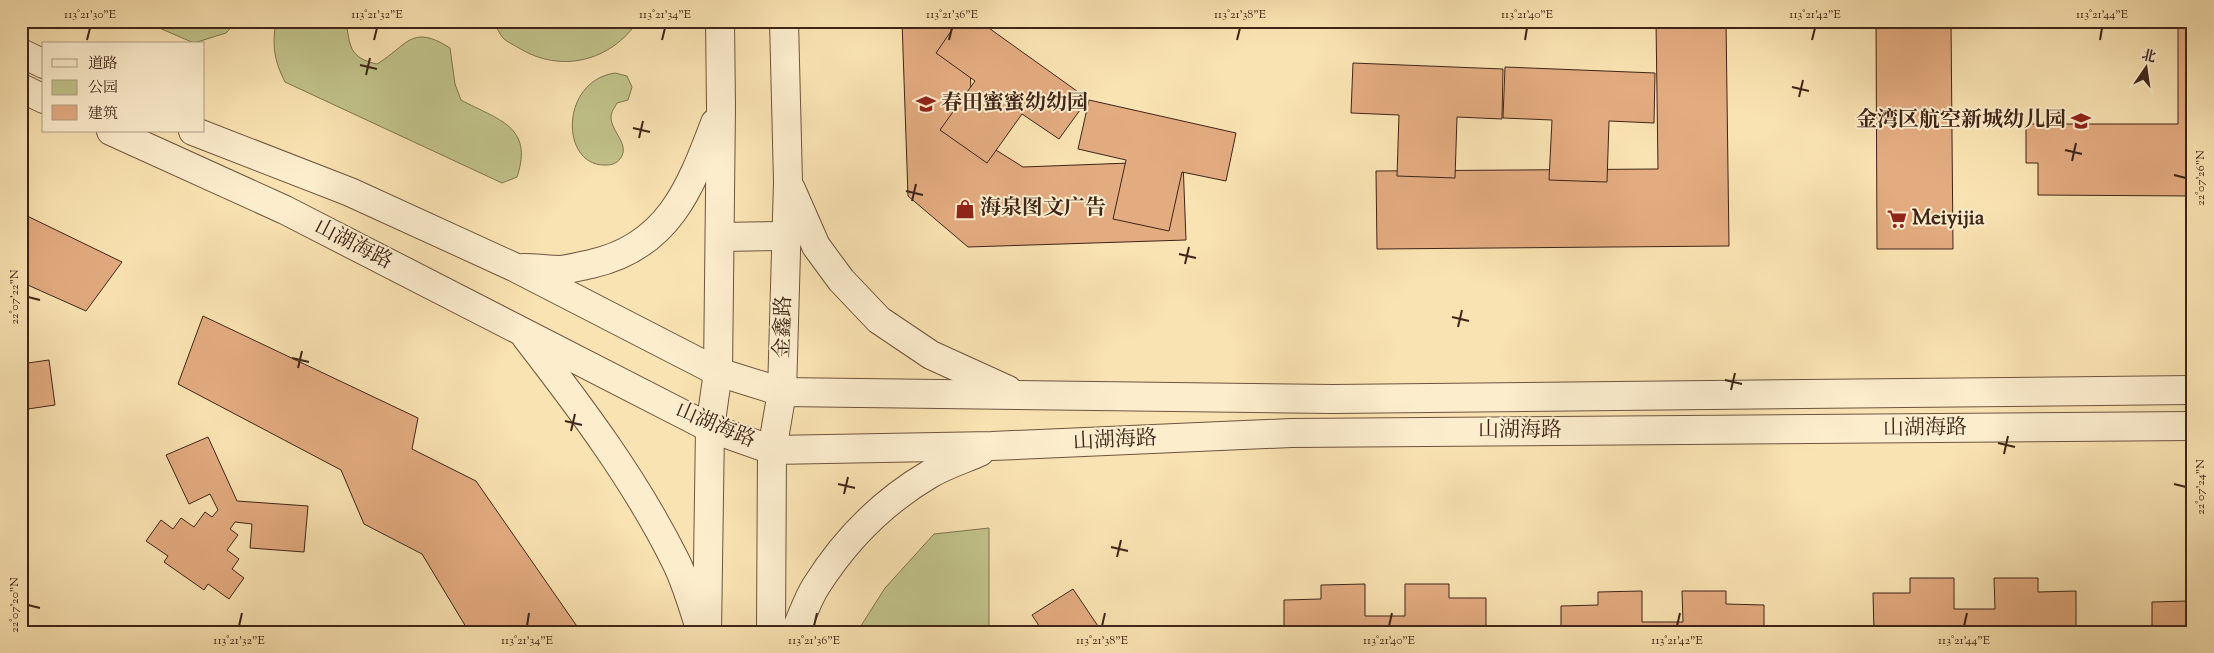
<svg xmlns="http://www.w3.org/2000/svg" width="2214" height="653" viewBox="0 0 2214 653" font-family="'Sorts Mill Goudy','Noto Serif SC',serif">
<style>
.green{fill:#c1c38a;stroke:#807452}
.building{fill:#e3ab80;stroke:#3f2519}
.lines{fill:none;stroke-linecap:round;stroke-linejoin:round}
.minor-casing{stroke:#6e543f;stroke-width:30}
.minor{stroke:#fcedcd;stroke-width:28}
.ticks{fill:none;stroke:#3f2519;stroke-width:2}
.labels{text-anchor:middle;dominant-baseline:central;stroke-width:4;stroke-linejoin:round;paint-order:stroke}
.poi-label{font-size:21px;font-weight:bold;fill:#3f2519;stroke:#fcedcd;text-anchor:start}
.street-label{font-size:21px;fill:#3f2519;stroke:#fcedcd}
.neatline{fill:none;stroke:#3f2519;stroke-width:2}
.ticks-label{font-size:12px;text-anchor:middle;fill:#3f2519}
</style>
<rect width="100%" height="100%" fill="#fae3b2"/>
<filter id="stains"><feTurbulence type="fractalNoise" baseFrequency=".004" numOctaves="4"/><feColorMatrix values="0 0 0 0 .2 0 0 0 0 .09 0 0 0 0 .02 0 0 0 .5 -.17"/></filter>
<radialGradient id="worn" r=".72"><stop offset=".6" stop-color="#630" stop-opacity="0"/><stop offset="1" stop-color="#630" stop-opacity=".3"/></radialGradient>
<!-- green -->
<g class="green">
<polygon points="143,21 237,21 226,33 194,43"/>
<path d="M276 21H346C350 46 349 58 377 64 407 46 411 23 450 48L455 84 461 100C498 120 534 126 517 177L502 183 285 82C274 60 272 46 276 21Z"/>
<path d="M395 21H430L429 24C416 30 407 30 395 21Z"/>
<path d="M493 21H638C611 61 561 74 519 48 514 45 507 42 503 38 499 33 496 26 493 21Z"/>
<path d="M615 73 627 76 632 87 628 100 617 103C615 107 611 112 611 117 611 132 631 145 620 159 617 163 612 165 607 165 560 168 559 81 615 73Z"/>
<polygon points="989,528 989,632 857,632 885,588 934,534"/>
</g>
<!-- building -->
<g class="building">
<polygon points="902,21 969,21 972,135 1023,167 1183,161 1186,240 968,247 908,196"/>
<polygon points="958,21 979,21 1088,99 1059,139 1022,114 987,163 940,130 975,81 936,53"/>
<polygon points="1656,21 1726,21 1729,246 1377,249 1376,171 1658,169"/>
<polygon points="1876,21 1951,21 1953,249 1877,249"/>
<polygon points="2178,25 2193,25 2192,196 2038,195 2038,163 2026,163 2026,124 2178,124"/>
<polygon points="1353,63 1503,69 1502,119 1457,117 1455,178 1397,176 1399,115 1351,113"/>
<polygon points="1505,67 1655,73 1654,123 1609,121 1607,182 1549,180 1552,120 1503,118"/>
<polygon points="1089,100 1236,133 1226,181 1182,172 1169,231 1113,219 1126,160 1078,149"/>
<polygon points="21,213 122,262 86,311 21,282"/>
<polygon points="203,316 418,418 412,449 476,481 581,632 469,632 422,554 364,524 341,470 178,384"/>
<polygon points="49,360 55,405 21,410 21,364"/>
<polygon points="208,437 237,501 308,506 304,552 250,548 252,524 235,522 230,529 238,535 227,550 239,559 232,569 244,578 229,599 208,584 204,590 164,562 168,556 146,541 161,520 173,529 181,518 194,527 205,512 212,517 218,510 210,494 189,504 166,455"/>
<polygon points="1910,578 1954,578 1954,609 1995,609 1994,578 2038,578 2038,592 2076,591 2076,632 1874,632 1873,593 1910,593"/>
<polygon points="1365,584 1365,616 1405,616 1405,584 1449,584 1449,598 1486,598 1486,632 1284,632 1284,600 1321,599 1321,585"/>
<polygon points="2189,587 2193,587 2193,632 2152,632 2152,602 2189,601"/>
<polygon points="1073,589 1102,632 1043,632 1032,615"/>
<polygon points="1642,591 1642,622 1683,622 1682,591 1726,591 1726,604 1764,605 1764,632 1561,632 1561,606 1598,605 1598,592"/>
</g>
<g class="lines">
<defs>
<g id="minor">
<polyline points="21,53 44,64"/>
<polyline points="21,88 44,99"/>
<polyline points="111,131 285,210 710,428 772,450 992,446 1291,433 2193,426"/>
<polyline points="193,131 350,192 514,267 718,372 782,392 1333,399 2193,390"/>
<polyline points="791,189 816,246 841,280 879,320 931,355 1008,390"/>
<polyline points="720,237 786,236"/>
<path d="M523 268C536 268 549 270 561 270 571 269 581 266 591 264 668 247 690 189 715 123"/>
<path d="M526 337C581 408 636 481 676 562 687 584 693 608 701 631"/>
<polyline points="707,632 710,428 718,372 721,107 720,21"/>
<polyline points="771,632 772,450 782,392 788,182 784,21"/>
<path d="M795 632C802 617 807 600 816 586 845 540 884 501 930 474 945 465 964 459 980 452"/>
</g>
</defs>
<!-- minor casing -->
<use href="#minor" class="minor-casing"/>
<!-- minor -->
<use href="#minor" class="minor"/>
</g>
<!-- ticks -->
<path class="ticks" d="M87 40 90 28M374 40 377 28M662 40 665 28M949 40 952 28M1237 40 1240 28M1525 40 1527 28M1812 40 1815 28M2100 40 2102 28M360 65 377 69M366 75 370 58M1792 87 1809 91M1799 97 1803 80M633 128 650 132M639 138 643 121M2065 150 2082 154M2072 161 2076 143M2174 175 2186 178M906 191 923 195M912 201 916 184M1179 254 1196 258M1185 264 1189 247M28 297 40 300M1452 317 1469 321M1458 327 1462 310M292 358 309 362M298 368 302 351M1725 380 1742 384M1731 390 1735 373M565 421 582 425M571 431 575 414M1998 443 2015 447M2004 454 2008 436M838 484 855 488M2174 484 2186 487M844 494 848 477M1111 547 1128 551M1117 557 1121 540M28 605 40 608M239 626 242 613M527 626 529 613M814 626 817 613M1102 626 1105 613M1389 626 1392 613M1677 626 1680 613M1964 626 1967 613"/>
<!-- icons -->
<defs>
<symbol id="school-bare" viewBox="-9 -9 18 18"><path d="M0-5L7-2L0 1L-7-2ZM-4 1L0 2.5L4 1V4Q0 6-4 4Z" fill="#8f2418" stroke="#fcedcd" stroke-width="2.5" paint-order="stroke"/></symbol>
<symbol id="shop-bare" viewBox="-9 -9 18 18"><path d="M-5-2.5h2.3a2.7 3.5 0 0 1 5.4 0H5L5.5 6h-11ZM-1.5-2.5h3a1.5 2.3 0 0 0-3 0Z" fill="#8f2418" stroke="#fcedcd" stroke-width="2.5" paint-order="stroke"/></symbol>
<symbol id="supermarket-bare" viewBox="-9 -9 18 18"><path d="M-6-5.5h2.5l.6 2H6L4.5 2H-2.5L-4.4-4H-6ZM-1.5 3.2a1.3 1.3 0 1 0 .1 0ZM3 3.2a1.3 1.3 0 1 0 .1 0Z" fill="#8f2418" stroke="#fcedcd" stroke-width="2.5" paint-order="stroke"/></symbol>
</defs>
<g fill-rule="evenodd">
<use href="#school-bare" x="912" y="90" width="28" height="28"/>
<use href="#school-bare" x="2067" y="107" width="28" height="28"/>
<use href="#shop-bare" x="951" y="195" width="28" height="28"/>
<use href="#supermarket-bare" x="1883" y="205" width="28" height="28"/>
</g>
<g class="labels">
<!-- poi labels -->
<g class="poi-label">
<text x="941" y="104">春田蜜蜜幼幼园</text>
<text x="2066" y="121" text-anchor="end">金湾区航空新城幼儿园</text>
<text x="980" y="209">海泉图文广告</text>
<text x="1912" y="219">Meiyijia</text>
</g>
<!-- street labels -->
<g class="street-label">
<text transform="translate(353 245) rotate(27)">山湖海路</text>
<text transform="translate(784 327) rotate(-88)">金鑫路</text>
<text transform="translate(715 426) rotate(23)">山湖海路</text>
<text transform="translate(1925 429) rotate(-1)">山湖海路</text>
<text x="1520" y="431">山湖海路</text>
<text transform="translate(1115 441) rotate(-3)">山湖海路</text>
</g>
</g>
<!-- margin -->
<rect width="2214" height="653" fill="none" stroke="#fae3b2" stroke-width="55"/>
<!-- legend -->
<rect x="42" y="42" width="162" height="90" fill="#fcedcd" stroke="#b09d85"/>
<rect x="52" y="59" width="25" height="8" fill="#fcedcd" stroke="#b09d85"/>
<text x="88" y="68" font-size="15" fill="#3f2519">道路</text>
<rect x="52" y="80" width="25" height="15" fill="#c1c38a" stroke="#b09d85"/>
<text x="88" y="92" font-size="15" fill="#3f2519">公园</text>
<rect x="52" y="105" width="25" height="15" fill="#e3ab80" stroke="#b09d85"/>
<text x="88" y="118" font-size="15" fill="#3f2519">建筑</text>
<!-- north arrow -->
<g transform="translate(2146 68) rotate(13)" stroke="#fcedcd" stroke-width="4" paint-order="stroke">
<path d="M0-4L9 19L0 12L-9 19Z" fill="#3f2519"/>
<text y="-8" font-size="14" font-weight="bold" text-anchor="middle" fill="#3f2519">北</text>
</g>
<rect x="28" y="28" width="2158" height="598" class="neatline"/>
<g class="ticks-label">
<text x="90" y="18">113°21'30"E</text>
<text x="377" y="18">113°21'32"E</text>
<text x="665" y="18">113°21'34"E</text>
<text x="952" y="18">113°21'36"E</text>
<text x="1240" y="18">113°21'38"E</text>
<text x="1527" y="18">113°21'40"E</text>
<text x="1815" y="18">113°21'42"E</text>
<text x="2102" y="18">113°21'44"E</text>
<text transform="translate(2200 178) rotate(-90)" y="4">22°07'26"N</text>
<text transform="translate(14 297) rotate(-90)" y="4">22°07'22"N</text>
<text transform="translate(2200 487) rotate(-90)" y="4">22°07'24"N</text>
<text transform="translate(14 605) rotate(-90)" y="4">22°07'20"N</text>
<text x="239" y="644">113°21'32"E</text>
<text x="527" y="644">113°21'34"E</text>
<text x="814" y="644">113°21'36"E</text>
<text x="1102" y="644">113°21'38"E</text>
<text x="1389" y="644">113°21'40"E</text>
<text x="1677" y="644">113°21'42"E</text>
<text x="1964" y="644">113°21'44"E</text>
</g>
<rect width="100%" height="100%" filter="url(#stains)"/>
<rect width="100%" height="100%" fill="url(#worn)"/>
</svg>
